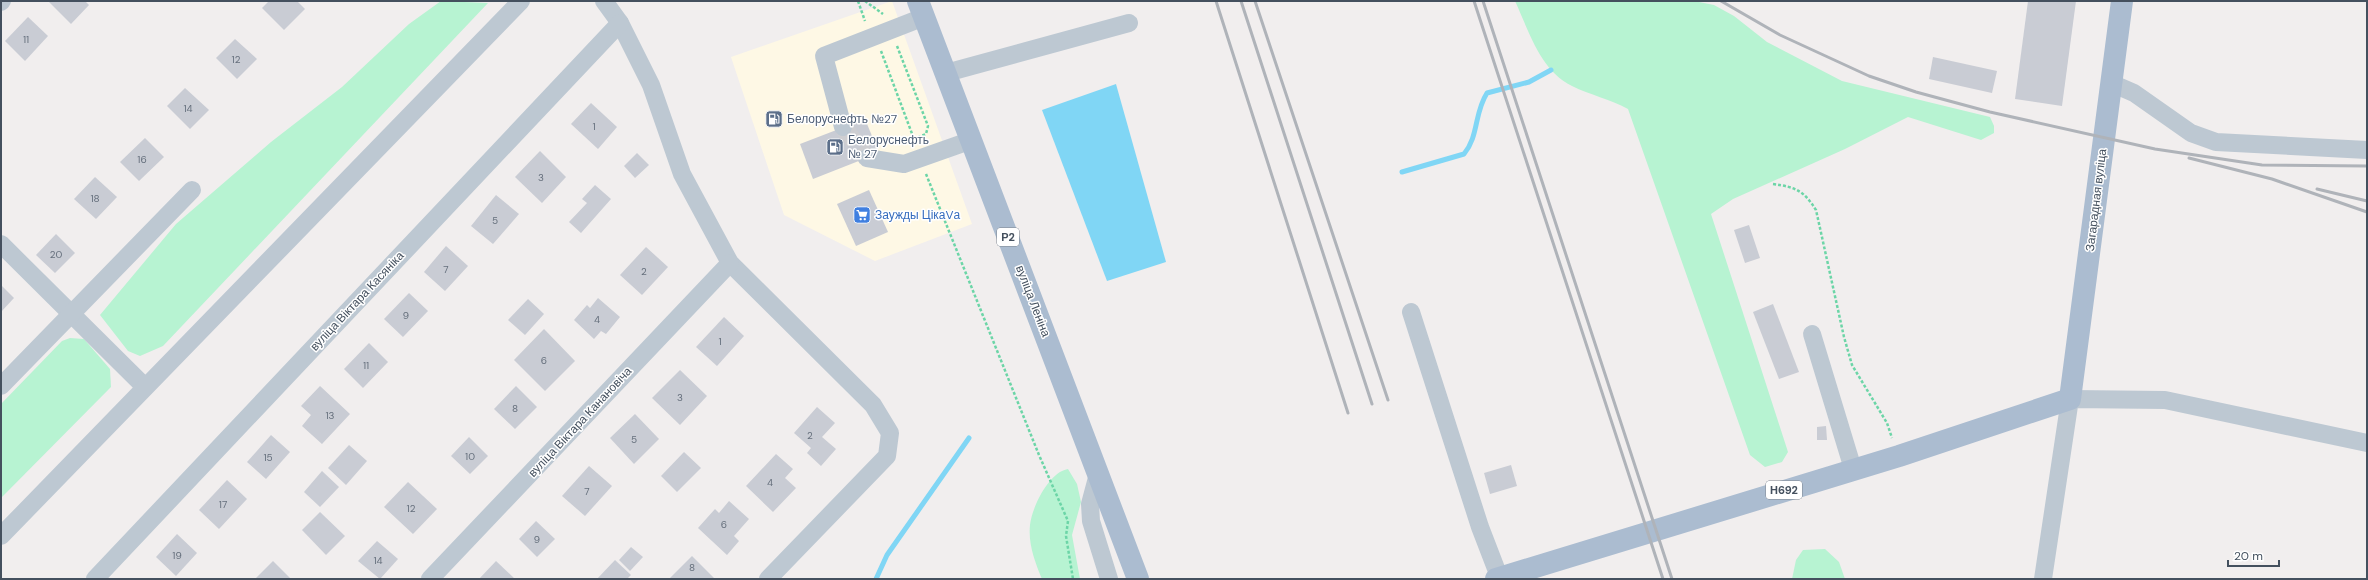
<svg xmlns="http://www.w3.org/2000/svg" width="2368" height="580" viewBox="0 0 2368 580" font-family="'DM Sans',sans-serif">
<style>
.commercial{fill:#fef8e5}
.green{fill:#b7f3d2}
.water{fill:#80d6f5}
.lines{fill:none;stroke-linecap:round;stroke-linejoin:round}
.stream{stroke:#80d6f5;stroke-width:5}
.building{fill:#c9ccd4}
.minor-tunnel{stroke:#ceced1;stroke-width:18;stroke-dasharray:18 9;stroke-linecap:butt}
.path{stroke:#6cd5a7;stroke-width:2.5;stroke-dasharray:3 2;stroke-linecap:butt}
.minor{stroke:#bdc8d2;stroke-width:18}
.major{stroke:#abbcd0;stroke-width:22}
.rail{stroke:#afb3b9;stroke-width:3}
.labels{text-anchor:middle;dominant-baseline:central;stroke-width:3;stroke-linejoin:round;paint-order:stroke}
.number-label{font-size:10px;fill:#656f7c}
.shield{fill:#fff;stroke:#7c848e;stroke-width:1}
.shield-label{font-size:11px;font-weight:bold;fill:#44505e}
.service-label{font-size:12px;fill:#4e5e75;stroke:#fff;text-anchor:start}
.street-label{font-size:12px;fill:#44505e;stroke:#fff}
.shop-label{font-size:12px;fill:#366cbe;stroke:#fff;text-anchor:start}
</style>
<rect width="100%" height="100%" fill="#f1eeee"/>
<!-- commercial -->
<polygon class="commercial" points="892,1 972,224 875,261 784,215 731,57"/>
<!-- green -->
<g class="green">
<polygon points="441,1 488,3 163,346 140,356 128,351 100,315 176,224 271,142 342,87 409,24"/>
<path d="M1515 1H1694L1714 5 1734 16 1767 42 1842 81 1990 117 1994 126V133L1981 140 1908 117 1845 149 1733 199 1711 214 1788 452 1782 462 1765 467 1750 455 1628 109C1610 99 1590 95 1572 86 1540 70 1529 31 1515 1Z"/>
<polygon points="70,338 84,339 110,369 111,387 1,498 1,404 62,341"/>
<path d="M1068 469 1077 484 1081 502 1072 535 1080 579H1042C1035 562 1028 544 1030 525 1032 507 1049 472 1068 469Z"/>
<polygon points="1825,549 1839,562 1845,579 1792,579 1796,560 1803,550"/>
</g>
<!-- water -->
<polygon class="water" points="1116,84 1166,262 1107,281 1042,110"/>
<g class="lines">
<!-- stream -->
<g class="stream">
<path d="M1402 172 1464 154C1479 136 1474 113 1487 93L1529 82 1551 70"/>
<polyline points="876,579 887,555 969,438"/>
</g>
</g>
<!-- building -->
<g class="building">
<polygon points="48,1 85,1 89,5 71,24"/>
<polygon points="269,1 297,1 305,9 284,30 262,8"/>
<polygon points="2028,1 2076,1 2062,106 2015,99"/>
<polygon points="28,17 48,36 25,61 5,41"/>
<polygon points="235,39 257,59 237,79 216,58"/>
<polygon points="1933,57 1997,71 1992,93 1929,79"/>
<polygon points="185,88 209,110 190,129 167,106"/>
<polygon points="591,103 617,127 598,149 571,124"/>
<polygon points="865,119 879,153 813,179 800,144"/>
<polygon points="145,138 164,157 139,181 120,162"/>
<polygon points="540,151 566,177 542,203 515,177"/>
<polygon points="637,153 649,165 635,178 624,166"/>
<polygon points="95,177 117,197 96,219 74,199"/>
<polygon points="595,185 611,199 581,233 569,222 587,203 582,199"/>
<polygon points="869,190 888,232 856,246 837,204"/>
<polygon points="496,195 519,214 493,244 471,226"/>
<polygon points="1749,225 1760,258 1745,263 1734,230"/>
<polygon points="56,234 75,253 55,273 36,255"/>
<polygon points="446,246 468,266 445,291 424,272"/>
<polygon points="646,247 668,267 642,295 620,275"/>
<polygon points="1,285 14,298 1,312"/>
<polygon points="409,293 428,311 403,337 384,319"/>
<polygon points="598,298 620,317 606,334 601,331 594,339 574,320 587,305 590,308"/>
<polygon points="528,299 544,314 525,335 508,320"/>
<polygon points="1773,304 1799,372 1779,379 1753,312"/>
<polygon points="724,317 744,336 717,366 696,347"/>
<polygon points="544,329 575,361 545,391 514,360"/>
<polygon points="369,343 388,362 363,388 344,369"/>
<polygon points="680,370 707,396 680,425 652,398"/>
<polygon points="320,386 350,414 322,444 302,426 311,415 301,406"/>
<polygon points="516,386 537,407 515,429 494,409"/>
<polygon points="817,407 835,423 822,437 836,449 821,466 807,453 811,448 794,433"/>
<polygon points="635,414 659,439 634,464 610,438"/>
<polygon points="1826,426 1827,440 1817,440 1817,427"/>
<polygon points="271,435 290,452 266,479 247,462"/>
<polygon points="469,437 488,456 470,474 451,456"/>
<polygon points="349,445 367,461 346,485 328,468"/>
<polygon points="684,452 701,468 677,492 661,476"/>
<polygon points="776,454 793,469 785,478 796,488 773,512 746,486"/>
<polygon points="1511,465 1517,486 1490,494 1484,473"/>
<polygon points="589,466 612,486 585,516 562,496"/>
<polygon points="322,471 339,487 320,507 304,492"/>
<polygon points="227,480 247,499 219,529 199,510"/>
<polygon points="408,482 437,509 413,534 384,507"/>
<polygon points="729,501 749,519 734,536 739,541 727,555 698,528 715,509 719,513"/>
<polygon points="320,512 345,536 326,555 302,530"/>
<polygon points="536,521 555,539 537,557 519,539"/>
<polygon points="177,534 197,553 176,576 156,557"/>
<polygon points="377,541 398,559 380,579 358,561"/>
<polygon points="631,547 643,557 630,571 619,560"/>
<polygon points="692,556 715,579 669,579"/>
<polygon points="615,560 631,575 627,579 597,579"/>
<polygon points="273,561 291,579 255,579"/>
<polygon points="496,561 515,579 479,579"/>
</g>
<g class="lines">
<!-- minor-tunnel -->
<polyline class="minor-tunnel" points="843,127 867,158"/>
<!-- path -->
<g class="path">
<polyline points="858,1 865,21"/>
<polyline points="865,1 883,14"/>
<polyline points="897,46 928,126 926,134 914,139 915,143"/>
<polyline points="881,51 914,139"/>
<polyline points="926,174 1039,455 1068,521 1066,536 1073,579"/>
<path d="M1773 184C1796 187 1804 191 1816 210L1844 337 1852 365 1887 423 1892 438"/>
</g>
<!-- minor -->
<g class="minor">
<polyline points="604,1 620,23 651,85 682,174 730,263 873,405 890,433 887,456 768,579"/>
<polyline points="1,2 2,1"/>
<polyline points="946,73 1129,23"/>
<polyline points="2111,83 2134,93 2191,133 2216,142 2367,150"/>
<polyline points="843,127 824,56 924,17"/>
<polyline points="867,158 904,164 972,140"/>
<polyline points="1,244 145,387"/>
<polyline points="1411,312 1480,527 1500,579"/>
<polyline points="1812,334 1853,469"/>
<polyline points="1,386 192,190"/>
<polyline points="1098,474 1090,504 1091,521 1109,579"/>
<polyline points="1,536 521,1"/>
<polyline points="95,579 620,23"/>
<polyline points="430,579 730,263"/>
<polyline points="2043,579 2070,399 2165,400 2367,443"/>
</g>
<!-- major -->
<g class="major">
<polyline points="918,1 1138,579"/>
<polyline points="1496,579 1899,456 2070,399 2122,1"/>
</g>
<!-- rail -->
<g class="rail">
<polyline points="1216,1 1348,413"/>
<polyline points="1241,1 1372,404"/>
<polyline points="1255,1 1388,400"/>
<polyline points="1474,1 1663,579"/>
<polyline points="1483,1 1672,579"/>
<polyline points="1721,1 1780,35 1869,76 1916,92 1990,112 2155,149 2262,165 2367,166"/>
<polyline points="2189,158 2272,179 2367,212"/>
<polyline points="2317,189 2367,201"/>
</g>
</g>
<!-- icons -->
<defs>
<symbol id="fuel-square" viewBox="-11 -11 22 22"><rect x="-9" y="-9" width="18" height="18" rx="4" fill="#5c6f8a" stroke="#fff"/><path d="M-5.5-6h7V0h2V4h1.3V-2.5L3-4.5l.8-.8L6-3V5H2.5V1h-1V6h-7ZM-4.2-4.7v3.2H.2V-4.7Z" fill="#fff"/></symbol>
<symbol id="supermarket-square" viewBox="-11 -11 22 22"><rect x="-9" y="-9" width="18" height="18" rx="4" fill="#3f7fe0" stroke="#fff"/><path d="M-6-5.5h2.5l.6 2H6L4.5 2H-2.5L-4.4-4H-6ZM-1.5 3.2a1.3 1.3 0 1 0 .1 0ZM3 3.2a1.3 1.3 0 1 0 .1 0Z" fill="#fff"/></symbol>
</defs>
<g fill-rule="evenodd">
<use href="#fuel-square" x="764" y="109" width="20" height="20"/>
<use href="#fuel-square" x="825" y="137" width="20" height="20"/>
<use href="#supermarket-square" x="852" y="205" width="20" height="20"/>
</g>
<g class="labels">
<!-- number labels -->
<g class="number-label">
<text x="26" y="39">11</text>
<text x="236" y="59">12</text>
<text x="188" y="108">14</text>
<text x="594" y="126">1</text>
<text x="142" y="159">16</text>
<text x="541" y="177">3</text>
<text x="95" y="198">18</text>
<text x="495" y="220">5</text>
<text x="56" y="254">20</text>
<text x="446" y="269">7</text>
<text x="644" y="271">2</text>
<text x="406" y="315">9</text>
<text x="597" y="319">4</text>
<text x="720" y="341">1</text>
<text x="544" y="360">6</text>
<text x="366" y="365">11</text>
<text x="680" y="397">3</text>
<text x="515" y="408">8</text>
<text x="330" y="415">13</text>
<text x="810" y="435">2</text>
<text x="634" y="439">5</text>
<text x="470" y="456">10</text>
<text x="268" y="457">15</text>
<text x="770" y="482">4</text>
<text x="587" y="491">7</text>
<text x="223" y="504">17</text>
<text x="411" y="508">12</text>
<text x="724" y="524">6</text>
<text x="537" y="539">9</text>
<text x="177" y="555">19</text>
<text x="378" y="560">14</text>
<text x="692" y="567">8</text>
</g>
<!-- shield labels -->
<g class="shield">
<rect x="997" y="228" width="22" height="18" rx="3"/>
<rect x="1766" y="481" width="36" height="18" rx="3"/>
</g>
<g class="shield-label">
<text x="1008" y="237">Р2</text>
<text x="1784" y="490">Н692</text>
</g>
<!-- service labels -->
<g class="service-label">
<text x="787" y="119">Белоруснефть №27</text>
<text x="848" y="140">Белоруснефть<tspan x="848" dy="14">№ 27</tspan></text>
</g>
<!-- street labels -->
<g class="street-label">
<text transform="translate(2096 200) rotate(-83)">Загарадная вуліца</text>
<text transform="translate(357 301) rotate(-47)">вуліца Віктара Касяніка</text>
<text transform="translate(1033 301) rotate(69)">вуліца Леніна</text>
<text transform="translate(580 422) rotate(-47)">вуліца Віктара Канановіча</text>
</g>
<!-- shop labels -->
<g class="shop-label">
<text x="875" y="215">Заужды ЦікаVа</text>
</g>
</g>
<!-- border -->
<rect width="2368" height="580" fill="none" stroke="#44505e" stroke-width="4"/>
<!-- scale -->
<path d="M2228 560v6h51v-6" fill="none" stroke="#44505e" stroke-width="2"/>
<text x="2234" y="560" font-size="12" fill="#44505e" stroke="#ffffff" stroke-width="3" paint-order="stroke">20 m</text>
</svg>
